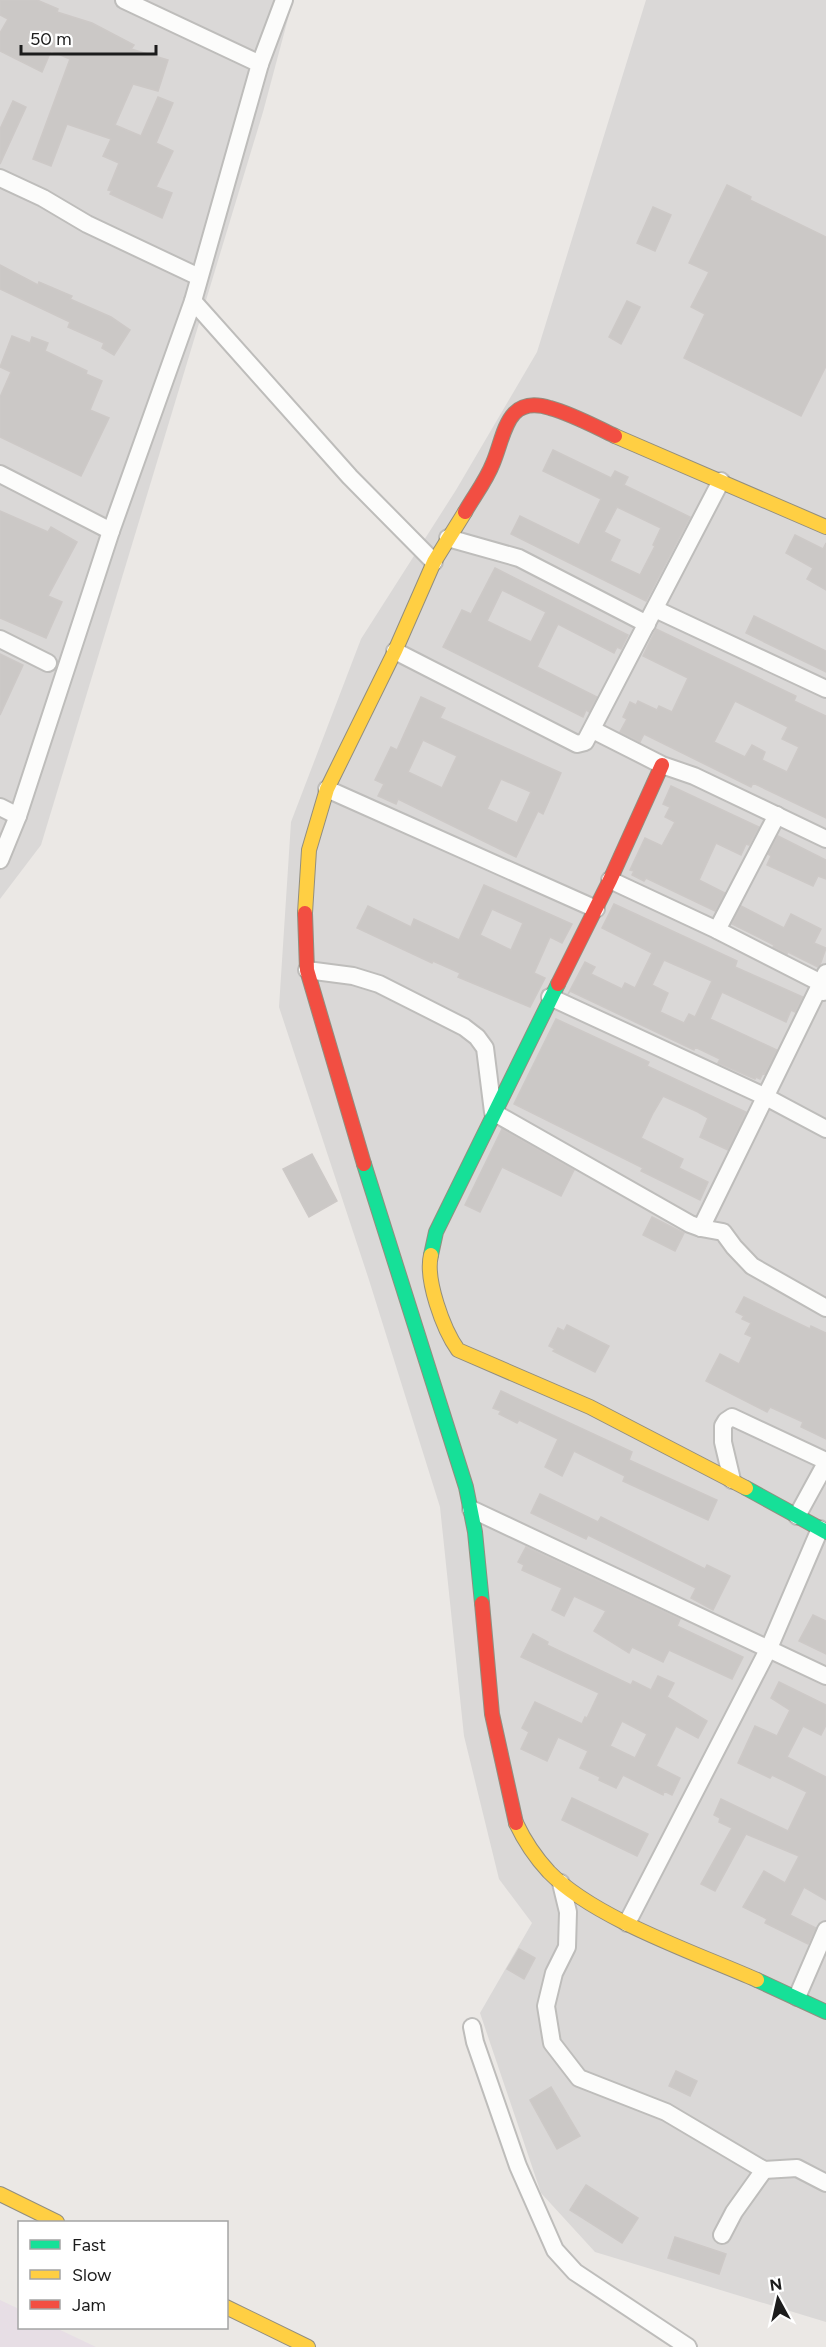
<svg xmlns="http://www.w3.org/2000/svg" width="826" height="2347" viewBox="0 0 826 2347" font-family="Figtree,sans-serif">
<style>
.residential{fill:#dad8d7}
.industrial{fill:#e7dee5}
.building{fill:#cbc8c6;stroke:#cdc9c7;stroke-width:1.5;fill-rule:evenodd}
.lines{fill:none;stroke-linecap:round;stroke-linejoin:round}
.street-casing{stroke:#bebdbb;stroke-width:20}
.fast-casing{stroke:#928e7f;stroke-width:16}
.slow-casing{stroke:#928e7f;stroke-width:16}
.jam-casing{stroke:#928e7f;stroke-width:16}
.street{stroke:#fcfcfb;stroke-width:16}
.fast{stroke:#16e098;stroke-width:14}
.slow{stroke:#ffcf43;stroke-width:14}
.jam{stroke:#f24e42;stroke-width:14}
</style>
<rect width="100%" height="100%" fill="#ebe8e5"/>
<!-- residential -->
<g class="residential">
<polygon points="0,0 293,0 263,112 41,845 0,899"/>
<polygon points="646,0 826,0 826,2322 595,2252 541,2193 480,2013 532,1923 499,1879 464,1736 440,1507 369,1280 279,1007 291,822 361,639 456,490 537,352"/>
</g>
<!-- industrial -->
<polygon class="industrial" points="0,2300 19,2309 20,2328 56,2328 96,2347 0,2347"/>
<!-- building -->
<g class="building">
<polygon points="0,0 37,0 58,9 57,12 92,23 134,45 131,49 168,60 158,91 133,84 115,125 141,136 158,97 173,103 156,143 173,151 156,187 172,193 162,218 110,194 112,191 108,190 119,163 103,156 111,139 67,124 51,166 33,159 70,59 51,51 42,72 0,51 0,33 8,19 0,15"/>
<polygon points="13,101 26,107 0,164 0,129"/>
<polygon points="727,185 751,197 750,200 826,237 826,366 801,416 684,358 705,314 691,307 709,272 689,263"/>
<polygon points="653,207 671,215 655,251 637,243"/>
<polygon points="0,265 38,285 39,282 72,296 70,299 111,317 130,330 114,355 102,348 104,343 68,327 70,322 0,289"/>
<polygon points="627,301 640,307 621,344 609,337"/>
<polygon points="12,336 30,343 32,337 48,343 45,351 87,371 86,374 102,381 90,410 109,418 81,476 0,437 0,397 11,372 0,367"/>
<path d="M553 450 611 478 615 471 628 477 624 485 690 517 646 601 511 534 520 516 579 545 601 499 543 471ZM617 507 661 528 653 545 655 546 640 575 610 561 620 540 604 532Z"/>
<polygon points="0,511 48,532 51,527 77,542 48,596 62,602 46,638 0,618"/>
<polygon points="795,535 823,549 826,543 826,590 807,579 813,568 786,553"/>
<path d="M495 568 628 635 621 649 617 647 614 653 558 624 537 667 597 697 589 712 586 710 583 717 443 647 462 610 471 614ZM502 590 546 612 531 642 487 621Z"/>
<polygon points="754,616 826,651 826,672 746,633"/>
<path d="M656 629 796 696 794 701 826 716V818L753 783 751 787 644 734 640 742 620 732 627 719 623 717 630 702 636 705 638 701 657 710 659 706 672 712 688 678 643 656ZM735 701 788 727 782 739 799 747 787 772 762 760 765 752 752 745 745 757 714 742Z"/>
<polygon points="0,654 23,665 0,715"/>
<path d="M421 697 445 708 440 718 561 773 543 814 538 811 516 857 398 799 396 804 378 796 384 784 375 780 391 747 397 750ZM423 740 457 756 442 788 408 772ZM501 779 531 792 517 823 487 809Z"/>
<polygon points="671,786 759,827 749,845 746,844 741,855 716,843 699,880 725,893 715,911 646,878 644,881 632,875 634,871 630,870 645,838 662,846 675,822 665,817 670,807 663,804"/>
<polygon points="778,836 826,860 826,879 818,876 813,886 767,865 771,856 768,854"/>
<path d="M484 885 572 924 562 943 550 937 534 973 545 978 530 1007 458 977 460 973 433 961 432 963 357 928 368 906 411 927 414 919 459 940ZM492 909 523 923 511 950 480 935Z"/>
<path d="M614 904 737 961 735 967 803 997 795 1012 791 1010 786 1022 722 992 710 1019 777 1050 765 1074 763 1073 760 1079 756 1077 755 1079 718 1063 720 1059 695 1047 694 1050 570 991 568 994 585 962 595 967 591 974 622 989 625 983 635 988 652 953 602 928ZM664 960 712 981 695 1017 689 1014 684 1023 660 1012 668 993 652 985Z"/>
<polygon points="741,906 784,928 791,914 821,929 814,943 826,948 820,965 818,967 788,952 787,954 773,947 774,945 732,924"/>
<polygon points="556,1019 649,1062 647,1066 746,1112 728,1150 700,1137 708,1118 698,1112 663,1096 653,1113 641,1138 683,1159 679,1168 708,1182 700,1200 641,1171 643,1168 514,1104"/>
<polygon points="502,1129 574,1170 561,1196 502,1167 480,1212 465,1205"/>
<polygon points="312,1154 337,1201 309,1217 283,1169"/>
<polygon points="652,1217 684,1233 675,1251 643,1235"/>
<polygon points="744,1297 810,1329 811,1326 826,1333 826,1439 801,1427 803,1422 770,1407 767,1412 706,1381 720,1354 739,1364 752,1337 745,1334 751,1323 742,1319 744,1316 736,1312"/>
<polygon points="567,1325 609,1346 595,1372 553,1351 555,1349 549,1346 558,1328 564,1331"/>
<polygon points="501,1391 632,1452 629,1460 717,1500 708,1520 623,1481 625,1476 574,1451 562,1476 545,1467 558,1439 519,1420 517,1423 499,1414 501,1411 493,1408"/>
<polygon points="540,1494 598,1522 601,1517 705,1569 707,1565 730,1576 713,1610 691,1598 696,1588 588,1535 586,1539 531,1513"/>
<polygon points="526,1547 680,1619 677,1626 743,1657 732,1679 669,1650 663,1662 632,1647 629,1653 594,1631 606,1611 574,1596 564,1616 552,1610 562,1588 522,1570 524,1565 518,1562"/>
<polygon points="813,1615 826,1621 826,1654 799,1641"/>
<path d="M533 1634 548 1642 547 1645 631 1685 633 1681 651 1690 658 1676 674 1683 667 1697 707 1721 698 1738 676 1726 656 1766 680 1778 672 1795 664 1791 663 1795 623 1775 616 1788 599 1780 600 1777 580 1768 588 1751 558 1737 547 1761 521 1749 529 1732 522 1728 535 1702 582 1724 585 1717 587 1718 599 1693 521 1657ZM622 1721 647 1734 635 1758 610 1746Z"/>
<polygon points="779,1682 826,1705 826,1725 821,1735 803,1726 787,1757 826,1777 826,1900 804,1887 790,1915 816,1928 808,1944 765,1923 767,1919 743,1907 764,1871 785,1883 799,1856 746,1834 715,1891 701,1884 732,1828 719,1822 720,1818 714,1815 721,1799 788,1831 807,1792 772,1775 770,1778 738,1763 755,1726 777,1736 790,1710 771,1698"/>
<polygon points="572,1798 648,1834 637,1856 562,1820"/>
<polygon points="519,1949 535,1958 524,1979 507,1969"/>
<polygon points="676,2071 697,2081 690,2096 669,2086"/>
<polygon points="551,2087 580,2136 557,2149 530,2100"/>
<polygon points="586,2185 638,2218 622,2243 570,2210"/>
<polygon points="675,2237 726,2254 719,2274 668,2258"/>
</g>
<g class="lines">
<defs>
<g id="street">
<polyline points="124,0 260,64"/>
<polyline points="0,178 43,198 87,224 199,277"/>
<polyline points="193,301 350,477 434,562"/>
<polyline points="0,474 111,531"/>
<polyline points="448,538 519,558 647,624"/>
<polyline points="655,609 826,689"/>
<polyline points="0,639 48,663"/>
<polyline points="395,651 577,744 585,742 721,481"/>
<polyline points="593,730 662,765 694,776 826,839"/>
<polyline points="327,789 596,909"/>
<polyline points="0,807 18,816"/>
<polyline points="0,860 18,816 111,531 193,301 260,64 284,0"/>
<polyline points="610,880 717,930 821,983 823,992"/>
<polyline points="717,930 777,815"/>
<polyline points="307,970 353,976 379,984 464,1027 477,1037 485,1048 493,1112 690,1224 701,1228 723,1232 734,1247 752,1266 826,1308"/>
<polyline points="550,997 766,1097 826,1129"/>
<polyline points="701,1228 826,973"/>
<polyline points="732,1480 723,1442 723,1426 726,1421 732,1417 826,1461"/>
<polyline points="471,1509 826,1676"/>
<polyline points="797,1516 826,1463"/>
<polyline points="561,1883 568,1912 567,1947 554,1973 546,2006 552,2043 579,2078 666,2112 764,2170 797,2168 826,2183"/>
<polyline points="627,1923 769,1648 820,1529"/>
<polyline points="797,1997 826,1930"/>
<polyline points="472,2027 475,2042 518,2166 555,2250 575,2272 688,2347"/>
<polyline points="722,2235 734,2212 764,2170"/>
</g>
<g id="fast">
<polyline points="364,1164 466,1487 475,1532 482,1603"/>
<polyline points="431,1255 436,1232 558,984"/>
<polyline points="746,1488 826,1532"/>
<polyline points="757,1980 826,2012"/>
</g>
<g id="slow">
<polyline points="615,436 826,527"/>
<polyline points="305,913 309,850 327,789 395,651 434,562 465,512"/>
<path d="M431 1255C425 1279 443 1329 458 1350L590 1407 746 1488"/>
<path d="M516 1823C524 1840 536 1858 549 1872 595 1919 696 1953 757 1980"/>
<polyline points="0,2194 57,2222"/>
<polyline points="226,2307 308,2347"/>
</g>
<g id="jam">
<path d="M465 512C474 496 486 481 493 463 505 435 506 394 550 408 572 414 594 426 615 436"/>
<polyline points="305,913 307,970 364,1164"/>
<polyline points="558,984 610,880 662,765"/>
<polyline points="482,1603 492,1714 516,1823"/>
</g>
</defs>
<!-- street casing -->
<use href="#street" class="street-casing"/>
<!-- fast casing -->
<use href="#fast" class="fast-casing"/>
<!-- slow casing -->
<use href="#slow" class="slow-casing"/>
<!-- jam casing -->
<use href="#jam" class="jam-casing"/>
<!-- street -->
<use href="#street" class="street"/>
<!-- fast -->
<use href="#fast" class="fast"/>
<!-- slow -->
<use href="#slow" class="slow"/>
<!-- jam -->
<use href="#jam" class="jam"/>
</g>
<!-- legend -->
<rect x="18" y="2221" width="210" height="108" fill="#ffffff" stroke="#a4a4a4" stroke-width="1.5"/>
<rect x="30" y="2240" width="30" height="9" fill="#16e098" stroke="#a4a4a4" stroke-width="1.5"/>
<text x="72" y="2251" font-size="18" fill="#1c1c1c">Fast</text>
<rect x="30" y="2270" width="30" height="9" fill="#ffcf43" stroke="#a4a4a4" stroke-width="1.5"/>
<text x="72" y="2281" font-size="18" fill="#1c1c1c">Slow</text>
<rect x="30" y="2300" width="30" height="9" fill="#f24e42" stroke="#a4a4a4" stroke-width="1.5"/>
<text x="72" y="2311" font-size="18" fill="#1c1c1c">Jam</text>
<!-- north arrow -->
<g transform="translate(778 2299) rotate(352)" stroke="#ffffff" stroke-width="4.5" paint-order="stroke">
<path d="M0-4.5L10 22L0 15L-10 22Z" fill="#1c1c1c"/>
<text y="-9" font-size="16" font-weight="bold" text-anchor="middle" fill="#1c1c1c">N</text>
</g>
<!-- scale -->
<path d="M21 45v9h135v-9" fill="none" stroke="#1c1c1c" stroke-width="3"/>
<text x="30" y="45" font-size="18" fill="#1c1c1c" stroke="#ffffff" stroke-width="4.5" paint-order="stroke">50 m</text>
</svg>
